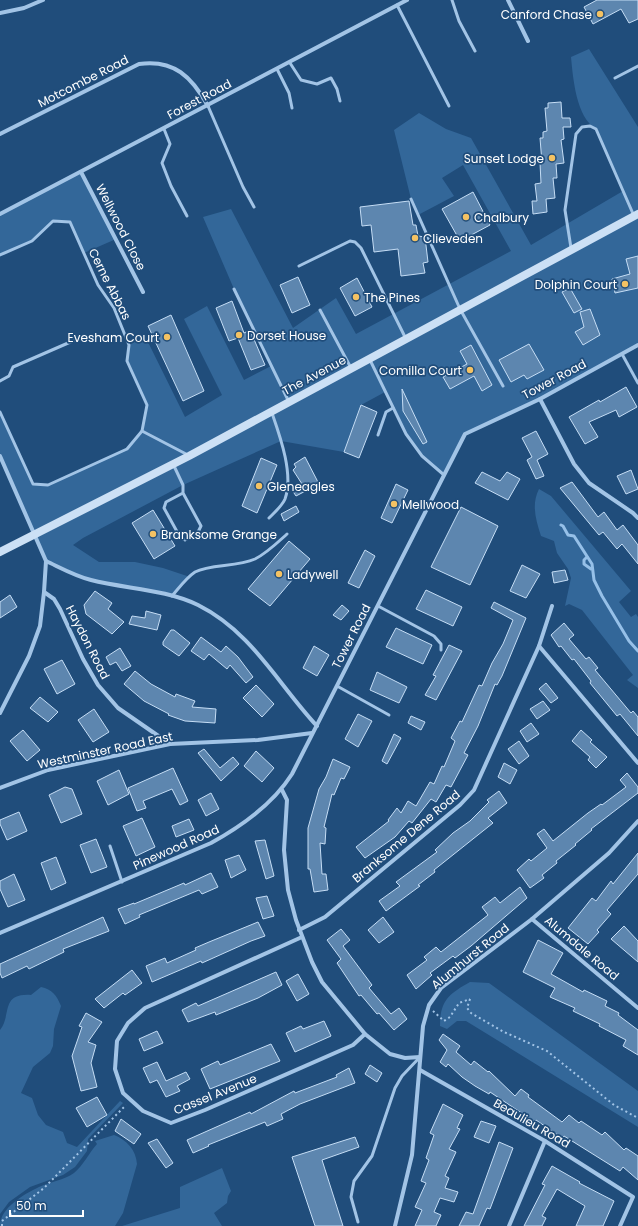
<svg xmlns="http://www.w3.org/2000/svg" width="638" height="1226" viewBox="0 0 638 1226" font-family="Poppins,sans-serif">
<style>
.green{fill:#336799}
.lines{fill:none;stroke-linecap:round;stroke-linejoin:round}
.stream{stroke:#96c0e8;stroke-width:3}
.building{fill:#5d86af;stroke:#c5ddf5}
.path{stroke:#a2c4e6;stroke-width:2;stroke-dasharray:2 3;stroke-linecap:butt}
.lane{stroke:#a2c4e6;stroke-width:3}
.street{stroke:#a2c4e6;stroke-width:4}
.secondary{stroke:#cce0f5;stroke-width:8}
.poi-dot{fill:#f4c263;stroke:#204d7b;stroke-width:1.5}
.labels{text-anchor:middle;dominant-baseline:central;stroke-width:3.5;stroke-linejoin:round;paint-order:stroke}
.poi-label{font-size:12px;fill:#fff;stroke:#204d7b;text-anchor:start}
.street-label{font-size:12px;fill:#fff;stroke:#204d7b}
</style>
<rect width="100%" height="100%" fill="#204d7b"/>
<!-- green -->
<g class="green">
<path d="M589 49 638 127V345L540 399 465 434 444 475 422 456 406 434 385 392 361 405 344 452 281 441 183 485 83 538 73 545 99 562H135L163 568 190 577 172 596 91 580 46 561 0 456V412L33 484 48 485 127 449 142 431 147 405 127 361 129 345 145 336 185 417 222 395 184 319 207 306 244 380 271 366 234 289 203 217 231 209 293 328 336 298 356 334 511 251 463 165 442 178 454 196 418 215 411 199 394 130 419 113 446 129 471 138 531 245 623 191 596 129C576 117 573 78 571 57Z"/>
<polygon points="81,172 116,239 84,253 70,222 53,221 32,241 0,255 0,214"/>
<path d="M539 489 551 496 631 591 619 602 631 617 636 614 638 617V688L627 680 633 675 582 610 569 604 565 606 571 578 568 569 557 553 554 541 541 536C536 520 531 505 539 489Z"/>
<path d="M470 982 489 983 638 1091V1127L466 1021H457L447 1029 440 1026C440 1000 449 994 470 982Z"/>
<path d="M41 987C52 989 57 996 61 1006L54 1029 53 1046 50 1053 33 1067 21 1093 32 1098 38 1115 46 1125 63 1132 67 1143 77 1147 120 1101 123 1103 88 1139 87 1151 75 1167 63 1175 30 1187 9 1202 0 1214V1030C12 1015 0 993 31 995Z"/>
<path d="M114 1135C127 1140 136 1150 137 1164L123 1213 115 1226H0C0 1208 24 1194 39 1187 50 1182 64 1180 74 1173 83 1166 89 1153 97 1144L95 1141Z"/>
<polygon points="222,1168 231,1191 228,1196 227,1203 214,1213 222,1226 122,1226 180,1208 180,1187"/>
</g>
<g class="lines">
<!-- stream -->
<g class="stream">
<polyline points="561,525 563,526 568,535 574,536 592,564 594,580 602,596 629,641 638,651"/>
<polyline points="587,557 584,560 584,564 591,569"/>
</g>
</g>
<!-- building -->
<g class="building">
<polygon points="597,0 638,0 638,19 629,23 621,9 593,24 584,7"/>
<polygon points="561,102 562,118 570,118 571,127 563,127 564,139 561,140 564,163 556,164 557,178 553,178 555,198 546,199 547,212 533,214 532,201 537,201 535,184 541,183 540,163 542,163 540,138 543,138 543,132 547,131 545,108 548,108 548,103"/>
<polygon points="473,192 490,225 460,241 442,209"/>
<polygon points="409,201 413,225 416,225 418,236 425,237 428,262 423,263 425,273 401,276 398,249 374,252 371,225 362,226 360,207"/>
<polygon points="638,256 638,288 615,293 612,279 630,274 626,259"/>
<polygon points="298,277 310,305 292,313 280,285"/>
<polygon points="357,278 372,307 355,316 340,288"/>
<polygon points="570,288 582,309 574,313 562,292"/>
<polygon points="232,301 244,333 250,330 265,365 251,370 238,338 229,341 216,308"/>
<polygon points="590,309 600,335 583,345 575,332 584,327 580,312"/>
<polygon points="171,315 204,391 183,401 148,326"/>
<polygon points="529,344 544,370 527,379 524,375 511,382 499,360"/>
<polygon points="471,345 492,385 482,391 474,376 450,389 443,377 467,364 460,351"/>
<polygon points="626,387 637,407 619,417 616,410 589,422 598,437 585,444 569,417 599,400 600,402"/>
<polygon points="402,389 427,442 423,444 403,411"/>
<polygon points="361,405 377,412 359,458 344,452"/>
<polygon points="536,431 548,454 537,460 544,476 536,479 527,460 532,457 522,438"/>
<polygon points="305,457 319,484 296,496 292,490 302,484 293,470 296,467 294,464"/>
<polygon points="261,458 277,465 257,513 242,506"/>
<polygon points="631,470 638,489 626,494 617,476"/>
<polygon points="482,472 500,481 507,472 520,479 508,500 475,483"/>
<polygon points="572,482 598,517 604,512 617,530 623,525 638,545 638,564 622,544 617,549 603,532 599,535 560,488"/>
<polygon points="396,484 408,490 392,523 381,518"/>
<polygon points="296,506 299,512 284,521 281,514"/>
<polygon points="461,507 498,526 470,585 431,567"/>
<polygon points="153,510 175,546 154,559 132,523"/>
<polygon points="289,541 310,559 270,606 248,589"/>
<polygon points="365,550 375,556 359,588 348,583"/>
<polygon points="522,565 540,574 526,598 510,591"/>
<polygon points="565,570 568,580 554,583 552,572"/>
<polygon points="426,590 462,607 453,626 416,609"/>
<polygon points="95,591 112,603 108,609 124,622 112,634 86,614 84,605"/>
<polygon points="10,595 17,607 0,618 0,602"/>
<polygon points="494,602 526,618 502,676 497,685 495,684 478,726 464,753 468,755 451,787 446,785 436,802 431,799 412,823 409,821 395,837 365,858 356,847 389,821 388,820 397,808 401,813 408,801 416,806 430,782 434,784 442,766 444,767 455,741 451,738 460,721 462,722 479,685 482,686 492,663 503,644 513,620 491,608"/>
<polygon points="342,605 349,611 341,620 333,615"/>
<polygon points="146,611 161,615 157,630 129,624 132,616 145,618"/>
<polygon points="564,623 574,635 569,639 586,659 589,657 598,668 595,670 631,713 633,711 638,717 638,736 620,714 617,716 590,683 591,681 574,659 572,660 561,646 559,647 551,635"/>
<polygon points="396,628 432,645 423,664 386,647"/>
<polygon points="171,630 174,630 190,643 179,656 163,645 163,642"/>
<polygon points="201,637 221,652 226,646 238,657 253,677 246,683 230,665 227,669 209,654 204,660 191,651"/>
<polygon points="449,645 462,651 436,700 425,695 436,676 433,675"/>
<polygon points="314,646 329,655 317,676 303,668"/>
<polygon points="120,648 131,666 122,671 116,662 110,665 106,657"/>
<polygon points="62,660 75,684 57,694 44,669"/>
<polygon points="135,671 151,684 175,697 176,694 195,701 192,707 216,709 215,723 185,721 168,715 169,714 144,701 124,684"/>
<polygon points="377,672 407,687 399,703 370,690"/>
<polygon points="546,683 558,698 551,703 539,689"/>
<polygon points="256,685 274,704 262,717 243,698"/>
<polygon points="40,697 58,712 48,722 30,708"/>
<polygon points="543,701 550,710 537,719 530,709"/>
<polygon points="94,709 109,732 93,742 78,720"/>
<polygon points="358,714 372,721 358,747 345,739"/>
<polygon points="411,716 425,722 421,730 408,723"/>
<polygon points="531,723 539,734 527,742 520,731"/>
<polygon points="23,730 40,750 27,761 10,741"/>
<polygon points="581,730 592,740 590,742 607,757 596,768 588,760 590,757 572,741"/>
<polygon points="394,734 401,738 387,764 382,761"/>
<polygon points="519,741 529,756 519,764 508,749"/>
<polygon points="204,749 220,768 233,757 239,764 221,781 198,753"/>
<polygon points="256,751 274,768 262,782 244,766"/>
<polygon points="333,759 350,767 344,779 341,778 334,795 332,794 324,827 326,828 325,844 320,843 322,874 326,874 328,890 314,892 310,869 308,869 308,828 319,789 326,777"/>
<polygon points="504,763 517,770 510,784 498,777"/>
<polygon points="173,768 188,801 180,805 172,789 143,801 146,808 137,811 128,788"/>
<polygon points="119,770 129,794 108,805 97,781"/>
<polygon points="627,773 638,787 638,793 591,829 592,830 575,844 576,845 556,861 557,863 542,875 544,878 530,888 517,870 529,859 531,861 547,848 537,834 544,829 553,841 588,813 601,804 602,805 626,787 620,780"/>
<polygon points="65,787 72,789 82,814 61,823 49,795"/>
<polygon points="499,791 507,803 488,818 493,823 434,870 435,872 418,885 420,886 386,911 379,901 400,886 396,882 437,852 435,850 453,833 470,821 489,802 487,800"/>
<polygon points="211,793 219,809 206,816 198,800"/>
<polygon points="19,812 27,831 7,840 0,824 0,820"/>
<polygon points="142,818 155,847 136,856 123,826"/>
<polygon points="189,819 194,830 176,837 172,826"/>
<polygon points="96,839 107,867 91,873 80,845"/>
<polygon points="265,840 274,876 266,879 255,841"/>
<polygon points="638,853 638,874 607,910 611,914 597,930 599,932 588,944 568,928 592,898 596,901 611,881 613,884"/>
<polygon points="239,855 246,870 231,878 225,860"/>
<polygon points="56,857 66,883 51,890 41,863"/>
<polygon points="211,873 218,887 202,894 199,890 139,915 140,917 125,924 118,909 134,903 134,904 184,883 185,885"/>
<polygon points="14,874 25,900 8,907 0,889 0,881"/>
<polygon points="520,887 527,898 471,946 455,958 453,956 430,973 432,975 416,989 407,975 427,960 424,957 436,947 441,952 488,915 482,907 495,897 500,903"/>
<polygon points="267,896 274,916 263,919 256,898"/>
<polygon points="103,917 109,931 63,949 64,952 29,969 27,966 2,978 0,973 0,964"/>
<polygon points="383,917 394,932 379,943 368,930"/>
<polygon points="258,922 265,936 251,941 202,963 201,961 152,982 146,966 165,958 167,963 196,950 195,948 209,942"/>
<polygon points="624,926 638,941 638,962 611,939"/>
<polygon points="341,929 350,940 343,946 372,985 369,988 391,1014 399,1008 407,1019 394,1030 379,1013 377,1014 361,995 359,996 337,963 341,959 327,940"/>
<polygon points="538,940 563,953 551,974 583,992 584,990 607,1001 605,1006 619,1013 618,1015 638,1030 638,1055 623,1046 626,1040 599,1026 600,1024 573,1011 575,1008 550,997 555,988 523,972"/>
<polygon points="132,970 142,983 125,995 123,993 104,1008 95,999"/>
<polygon points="276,972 282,985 258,998 216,1015 215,1012 188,1022 182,1010 196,1003 198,1006"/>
<polygon points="298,974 309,994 297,1001 286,981"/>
<polygon points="86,1013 102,1022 88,1042 96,1045 91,1063 97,1087 81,1091 72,1056 82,1027 79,1026"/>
<polygon points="324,1021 331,1036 295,1052 286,1033 301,1026 303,1029"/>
<polygon points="157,1031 163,1043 144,1051 139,1039"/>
<polygon points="443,1034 460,1046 456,1052 471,1065 474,1061 488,1072 489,1071 515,1096 521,1089 529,1095 528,1097 562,1122 569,1115 579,1123 581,1121 602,1135 605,1132 624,1150 626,1148 638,1156 638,1180 623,1167 620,1171 564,1136 562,1138 536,1120 535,1122 490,1092 489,1094 475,1086 462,1077 448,1064 446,1067 440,1062 447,1050 439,1040"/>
<polygon points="271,1044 280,1061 210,1089 201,1069 218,1061 220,1065"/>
<polygon points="157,1062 166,1081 186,1072 190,1079 177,1086 180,1091 166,1097 157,1080 150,1083 143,1068"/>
<polygon points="370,1065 382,1073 377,1082 365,1074"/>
<polygon points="349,1068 355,1083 300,1104 281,1114 283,1119 267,1126 265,1122 208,1145 209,1146 193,1153 187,1140 250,1112 251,1114 294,1091 295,1093 337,1077 336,1075"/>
<polygon points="97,1097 107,1115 87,1127 76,1108"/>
<polygon points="443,1104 463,1115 457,1128 460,1129 449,1149 456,1152 445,1176 449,1178 445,1188 458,1192 454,1202 440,1198 434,1212 441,1215 436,1226 415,1226 422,1210 415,1207 426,1183 421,1181 429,1160 426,1158 434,1135 430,1133"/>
<polygon points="121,1119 141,1134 134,1144 115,1131"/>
<polygon points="481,1121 496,1126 489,1143 474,1137"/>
<polygon points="355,1137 359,1147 322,1160 343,1226 315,1226 292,1157"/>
<polygon points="157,1139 173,1163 166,1168 148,1143"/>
<polygon points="499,1142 513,1148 490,1209 487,1208 479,1226 459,1226 466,1212 473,1214"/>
<polygon points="552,1166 580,1182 579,1183 614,1201 603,1226 576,1226 585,1206 557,1189 542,1216 546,1218 542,1226 524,1226 545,1185 542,1184"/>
</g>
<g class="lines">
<!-- path -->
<g class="path">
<polyline points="470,999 467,1008 471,1013 504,1032 547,1051 614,1105 638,1118"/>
<polyline points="433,1011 444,1021 450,1017 459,1003 470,999"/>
<polyline points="2,1226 2,1221 44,1188 126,1105"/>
</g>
<!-- lane -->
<g class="lane">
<polyline points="452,0 459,21 475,51"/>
<polyline points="397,5 449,106"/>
<polyline points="290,63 301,80 317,84 331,78 337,89 340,101"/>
<polyline points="277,69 289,93 292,108"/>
<polyline points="615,78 638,66"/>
<polyline points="208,106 243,187 254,207"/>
<polyline points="164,129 170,144 162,163 171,186 187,216"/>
<polyline points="411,199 460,309 503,386"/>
<polyline points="571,248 565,210 576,134 582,127 590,126 596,129 634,216"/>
<polyline points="0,255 32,241 53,221 70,222 98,285 114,308 129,345 127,361 147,405 142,431 127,449 48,485 33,484 0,412"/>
<polyline points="299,266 350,241 355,242 361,248 406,339"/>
<polyline points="234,289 289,402"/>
<polyline points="320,310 351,368"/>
<polyline points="622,354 638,383"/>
<polyline points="370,360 406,434 422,456 444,475"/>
<polyline points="0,381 9,376 13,367 75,340"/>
<polyline points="142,431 188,455"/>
<polyline points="378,435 386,412 393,408"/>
<polyline points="174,466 183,485 183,493 201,526 198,532 185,540 180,537 164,508 166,502 183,493"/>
<path d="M269 518C274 513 282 506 285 499 294 475 280 436 272 413"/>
<path d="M172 596C179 588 186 578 195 572 210 564 237 567 255 559 267 553 277 543 287 534"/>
<polyline points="378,606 434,636 441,644 441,650"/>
<polyline points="337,686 389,715"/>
<polyline points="110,846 122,882"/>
<polyline points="358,1222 351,1197 354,1181 372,1156 395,1088 402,1076 420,1057"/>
</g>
<!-- street -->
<g class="street">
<polyline points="508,0 528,41"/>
<polyline points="0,13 24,8 43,0"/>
<path d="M0 134 139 64C174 59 192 77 208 106"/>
<polyline points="81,172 143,292"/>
<polyline points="0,214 407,0"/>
<polyline points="540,399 574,464 589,483 633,513 638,518"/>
<polyline points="0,456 46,561 44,592 40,626 29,656 0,713"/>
<path d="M46 561C61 568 75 576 91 580 126 589 165 589 198 605 252 632 277 683 317 726"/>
<polyline points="44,592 54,599 60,609 83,659 98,685 118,708 170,744"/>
<polyline points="539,646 638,763"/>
<polyline points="0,788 48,770 170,744 258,740 312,733"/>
<polyline points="282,790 287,800 284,850 288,890 296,920 312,962 322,982 365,1034 390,1054 405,1058 420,1057"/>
<polyline points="532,919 638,1008"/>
<polyline points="299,930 325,917 460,805 474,790 539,646 552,606"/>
<path d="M0 933 211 843C242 826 273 804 292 774L465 434 540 399 638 345"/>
<polyline points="302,937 145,1008 128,1023 117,1041 115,1069 123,1093 143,1111 171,1123 205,1110 353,1045 365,1034"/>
<polyline points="420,1070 545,1141 633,1197 620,1226"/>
<polyline points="395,1226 412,1155 423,1026 429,1005 441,988 532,919 609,853 638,821"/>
<polyline points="509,1226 545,1141"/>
</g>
<!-- secondary -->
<polyline class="secondary" points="0,552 189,456 638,214"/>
</g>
<!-- markers -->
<g class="poi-dot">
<circle cx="600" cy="14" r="4"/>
<circle cx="552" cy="158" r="4"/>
<circle cx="466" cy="217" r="4"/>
<circle cx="415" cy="238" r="4"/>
<circle cx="625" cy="284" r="4"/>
<circle cx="356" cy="297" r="4"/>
<circle cx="239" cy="335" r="4"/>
<circle cx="167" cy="337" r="4"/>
<circle cx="470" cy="370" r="4"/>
<circle cx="259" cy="486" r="4"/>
<circle cx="394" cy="504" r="4"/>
<circle cx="153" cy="534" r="4"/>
<circle cx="279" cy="574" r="4"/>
</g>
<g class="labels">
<!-- poi labels -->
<g class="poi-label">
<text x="592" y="14" text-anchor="end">Canford Chase</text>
<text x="544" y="158" text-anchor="end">Sunset Lodge</text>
<text x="474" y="217">Chalbury</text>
<text x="423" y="238">Clieveden</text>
<text x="617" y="284" text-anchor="end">Dolphin Court</text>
<text x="364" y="297">The Pines</text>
<text x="247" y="335">Dorset House</text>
<text x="159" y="337" text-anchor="end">Evesham Court</text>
<text x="462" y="370" text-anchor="end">Comilla Court</text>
<text x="267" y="486">Gleneagles</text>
<text x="402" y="504">Mellwood</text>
<text x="161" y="534">Branksome Grange</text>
<text x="287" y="574">Ladywell</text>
</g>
<!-- street labels -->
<g class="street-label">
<text transform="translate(83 81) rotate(-27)">Motcombe Road</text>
<text transform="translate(199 99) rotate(-28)">Forest Road</text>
<text transform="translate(121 227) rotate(63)">Wellwood Close</text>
<text transform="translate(110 284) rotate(63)">Cerne Abbas</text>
<text transform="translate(314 375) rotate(-28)">The Avenue</text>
<text transform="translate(554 379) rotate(-28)">Tower Road</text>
<text transform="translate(351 636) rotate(-63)">Tower Road</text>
<text transform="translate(88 642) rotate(63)">Haydon Road</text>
<text transform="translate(105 750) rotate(-12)">Westminster Road East</text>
<text transform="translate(406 836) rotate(-40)">Branksome Dene Road</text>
<text transform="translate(176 847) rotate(-24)">Pinewood Road</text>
<text transform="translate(582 948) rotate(40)">Alumdale Road</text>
<text transform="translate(470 956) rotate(-39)">Alumhurst Road</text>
<text transform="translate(215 1094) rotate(-22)">Cassel Avenue</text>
<text transform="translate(532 1123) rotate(30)">Beaulieu Road</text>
</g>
</g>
<!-- scale -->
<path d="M10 1210v6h73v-6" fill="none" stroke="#ffffff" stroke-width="2"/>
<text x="16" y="1210" font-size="12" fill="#ffffff" stroke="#204d7b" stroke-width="3" paint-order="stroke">50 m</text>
</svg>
